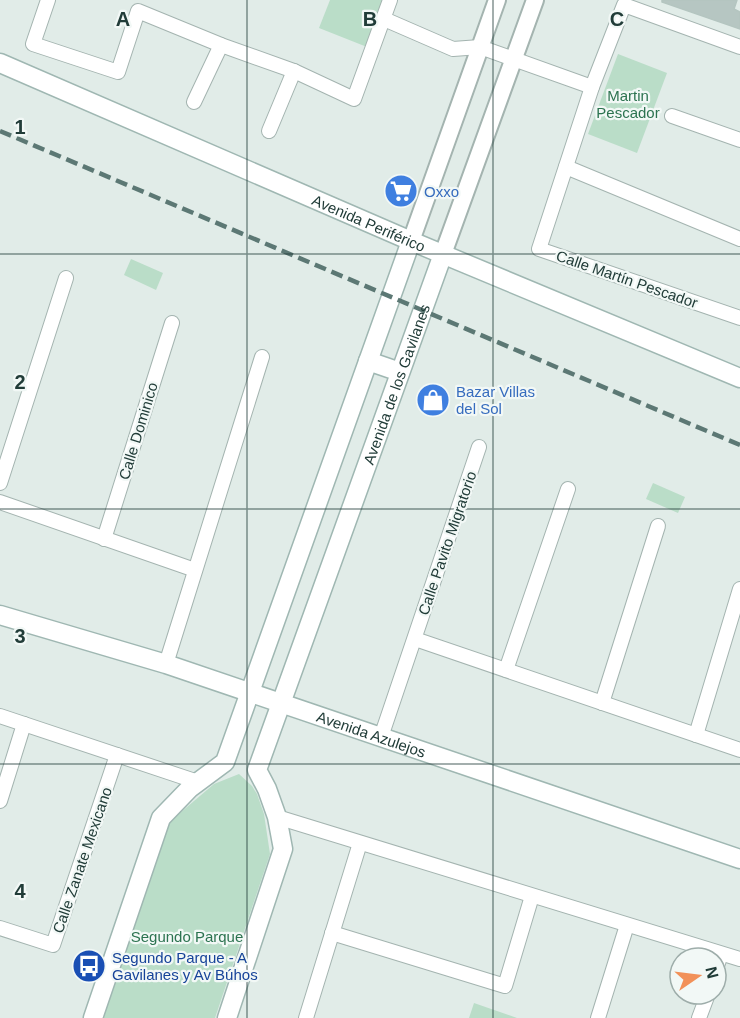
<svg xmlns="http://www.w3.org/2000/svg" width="740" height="1018" viewBox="0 0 740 1018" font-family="Helvetica,sans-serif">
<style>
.green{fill:#baddc8}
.building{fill:#b6c6c2;stroke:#b4c5c0;stroke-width:1.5}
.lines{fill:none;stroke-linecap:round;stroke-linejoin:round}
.minor-casing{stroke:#a4b4b0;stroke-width:16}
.tertiary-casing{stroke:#a4b4b0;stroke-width:20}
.secondary-casing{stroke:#9fb7b2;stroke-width:21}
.minor{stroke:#fff;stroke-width:14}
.tertiary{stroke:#fff;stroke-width:16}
.secondary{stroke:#fff;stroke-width:18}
.rail{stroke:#5c7874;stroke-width:4.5;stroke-dasharray:12 6;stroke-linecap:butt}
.grid{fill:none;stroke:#213c38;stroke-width:1.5;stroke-opacity:0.55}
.labels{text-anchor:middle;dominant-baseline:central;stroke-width:4.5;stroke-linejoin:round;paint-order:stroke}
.park-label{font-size:15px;fill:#2c7350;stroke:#f2f8f6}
.shop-label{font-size:15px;fill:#366cbe;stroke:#f2f8f6;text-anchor:start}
.street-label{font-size:15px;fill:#213c38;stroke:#f2f8f6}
.transit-label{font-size:15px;fill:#164399;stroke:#f2f8f6;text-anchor:start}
.grid-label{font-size:20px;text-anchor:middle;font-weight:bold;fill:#213c38;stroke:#f2f8f6;stroke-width:4.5;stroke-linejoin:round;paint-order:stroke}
</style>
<rect width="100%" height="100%" fill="#e1ece8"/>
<!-- green -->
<g class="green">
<polygon points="330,0 386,0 367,47 319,28"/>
<polygon points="618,54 667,73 637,153 588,134"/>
<polygon points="131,259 163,273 156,290 124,275"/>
<polygon points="653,483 685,497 678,513 646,499"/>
<polygon points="239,774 252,786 257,794 264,814 270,854 215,1018 103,1018 167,824 214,784"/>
<polygon points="474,1003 517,1018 469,1018"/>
</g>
<!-- building -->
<polygon class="building" points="662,0 737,0 734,9 740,12 740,29 662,2"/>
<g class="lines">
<defs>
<g id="minor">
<polyline points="48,0 33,44 118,72 138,11 221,45 294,71 354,99 390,0"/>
<polyline points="384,19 453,49 480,47 592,87"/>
<polyline points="740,47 624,5 592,87 539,249 740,318"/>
<polyline points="194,102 221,45"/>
<polyline points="672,116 740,140"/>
<polyline points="269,131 294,71"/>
<polyline points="566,167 740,239"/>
<polyline points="0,483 66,278"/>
<polyline points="0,502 195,570"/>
<polyline points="104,539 172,323"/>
<polyline points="415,639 740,750"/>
<polyline points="166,664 262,357"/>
<polyline points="506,670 568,489"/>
<polyline points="602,703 658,526"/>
<polyline points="0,716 198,782"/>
<polyline points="696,735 740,589"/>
<polyline points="381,737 479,447"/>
<polyline points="0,801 24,724"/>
<polyline points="277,817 740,959"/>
<polyline points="0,928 53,945 117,755"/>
<polyline points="332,933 505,986 532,896"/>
<polyline points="716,969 721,954"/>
<polyline points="306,1018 360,843"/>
<polyline points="598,1018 627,925"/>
<polyline points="699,1018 708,994"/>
</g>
<g id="tertiary">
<polyline points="411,241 497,0"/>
<polyline points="443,254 535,0"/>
</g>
<g id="secondary">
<path id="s1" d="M0 63 411 241 740 378"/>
<polyline points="368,361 400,372"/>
<path id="s2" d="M0 615 166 664 740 859"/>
<polyline points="93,1018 161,818 190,788 225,762 411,241"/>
<path id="s3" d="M227 1018 283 849 277 817 267 789 257 770 443 254"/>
</g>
</defs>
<!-- minor casing -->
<use href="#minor" class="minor-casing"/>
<!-- tertiary casing -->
<use href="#tertiary" class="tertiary-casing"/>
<!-- secondary casing -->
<use href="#secondary" class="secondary-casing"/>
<!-- minor -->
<use href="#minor" class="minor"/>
<!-- tertiary -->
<use href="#tertiary" class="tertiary"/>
<!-- secondary -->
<use href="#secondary" class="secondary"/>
<!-- rail -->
<polyline class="rail" points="0,131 740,445"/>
</g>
<!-- grid -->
<path class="grid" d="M247 0V1018M493 0V1018M0 254H740M0 509H740M0 764H740"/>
<!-- icons -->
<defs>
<symbol id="supermarket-disc" viewBox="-11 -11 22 22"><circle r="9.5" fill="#3f7fe0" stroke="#f2f8f6"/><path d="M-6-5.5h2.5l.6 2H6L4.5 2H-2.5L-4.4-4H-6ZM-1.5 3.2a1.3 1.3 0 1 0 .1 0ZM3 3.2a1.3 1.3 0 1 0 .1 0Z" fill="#fff"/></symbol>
<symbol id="shop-disc" viewBox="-11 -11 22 22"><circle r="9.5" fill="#3f7fe0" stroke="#f2f8f6"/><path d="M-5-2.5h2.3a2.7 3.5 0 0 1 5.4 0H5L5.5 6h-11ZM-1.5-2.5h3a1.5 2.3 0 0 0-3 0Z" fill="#fff"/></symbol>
<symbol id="bus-disc" viewBox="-11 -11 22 22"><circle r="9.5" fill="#1a4fb4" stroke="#f2f8f6"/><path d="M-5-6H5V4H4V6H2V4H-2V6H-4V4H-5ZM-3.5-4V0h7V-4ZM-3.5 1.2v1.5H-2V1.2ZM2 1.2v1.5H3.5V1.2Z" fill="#fff"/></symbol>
</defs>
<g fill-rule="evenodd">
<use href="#supermarket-disc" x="382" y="172" width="38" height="38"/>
<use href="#shop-disc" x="414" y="381" width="38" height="38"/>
<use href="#bus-disc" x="70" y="947" width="38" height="38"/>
</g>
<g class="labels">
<!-- park labels -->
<g class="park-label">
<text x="628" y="95">Martin<tspan x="628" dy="17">Pescador</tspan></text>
<text x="187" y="936">Segundo Parque</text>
</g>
<!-- shop labels -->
<g class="shop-label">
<text x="424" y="191">Oxxo</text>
<text x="456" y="391">Bazar Villas<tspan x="456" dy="17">del Sol</tspan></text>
</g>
<!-- street labels -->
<g class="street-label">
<text stroke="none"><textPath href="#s1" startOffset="402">Avenida Periférico</textPath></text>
<text transform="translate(627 279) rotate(19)">Calle Martín Pescador</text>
<text stroke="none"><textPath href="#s3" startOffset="672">Avenida de los Gavilanes</textPath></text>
<text transform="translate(138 431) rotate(-73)">Calle Dominico</text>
<text transform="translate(447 543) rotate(-71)">Calle Pavito Migratorio</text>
<text stroke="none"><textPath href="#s2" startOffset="390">Avenida Azulejos</textPath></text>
<text transform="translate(82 860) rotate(-71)">Calle Zanate Mexicano</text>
</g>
<!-- transit labels -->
<g class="transit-label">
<text x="112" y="957">Segundo Parque - A<tspan x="112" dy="17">Gavilanes y Av Búhos</tspan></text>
</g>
</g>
<g class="grid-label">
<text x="123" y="26">A</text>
<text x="370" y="26">B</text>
<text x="617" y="26">C</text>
<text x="20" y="134">1</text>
<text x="20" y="389">2</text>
<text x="20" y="643">3</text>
<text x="20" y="898">4</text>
</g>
<!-- north arrow -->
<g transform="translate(698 976) rotate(76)"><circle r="28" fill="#f2f8f6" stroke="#9eadaa" stroke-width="1.5"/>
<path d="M0-4.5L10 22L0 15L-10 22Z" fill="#f29159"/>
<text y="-9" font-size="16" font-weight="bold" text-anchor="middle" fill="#213c38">N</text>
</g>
</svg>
